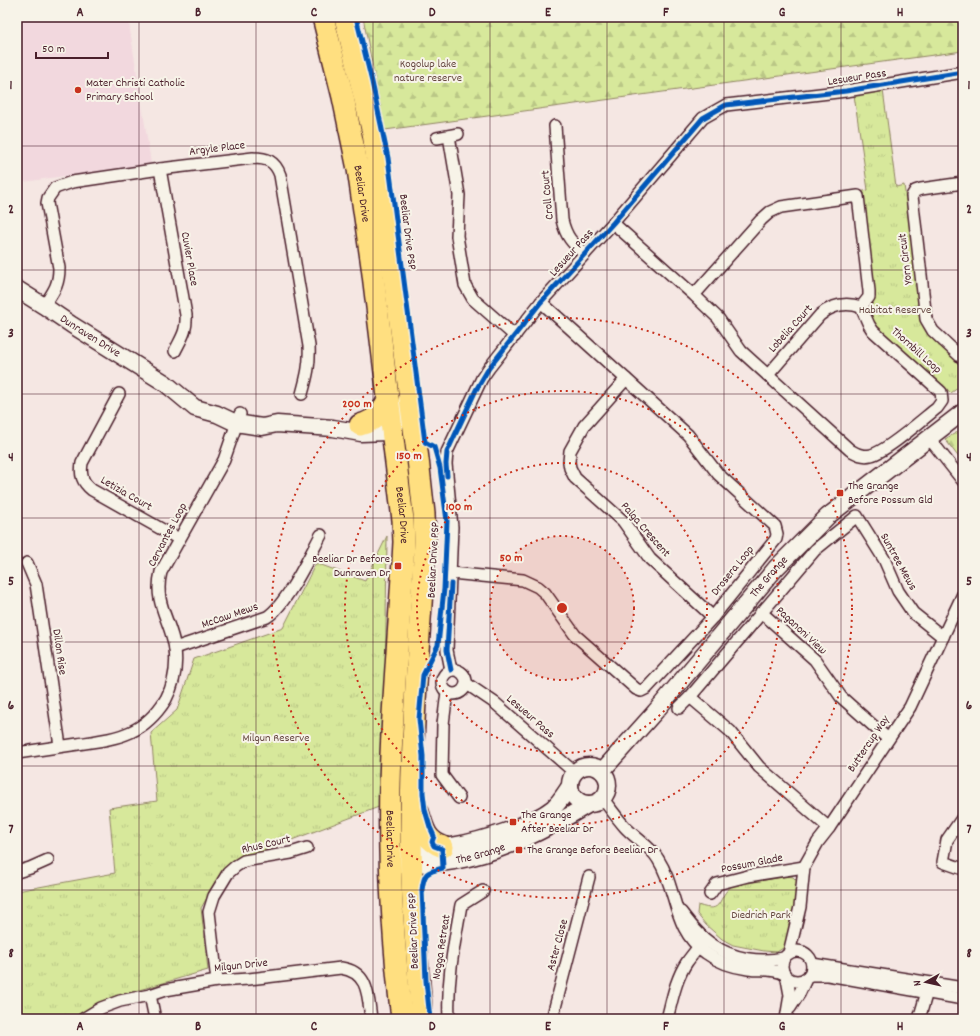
<svg xmlns="http://www.w3.org/2000/svg" width="980" height="1036" viewBox="0 0 980 1036" font-family="Dekko,sans-serif">
<style>
.built{fill:#f2d8de}
.grass{fill:url(#grass-tufts);stroke:#908463}
.forest{fill:url(#forest-firs);stroke:#908463}
.lines{fill:none;stroke-linecap:round;stroke-linejoin:round}
.street-casing{stroke:#4a1f2b;stroke-width:14}
.secondary-casing{stroke:#4a1f2b;stroke-width:19}
.highway-casing{stroke:#4a1f2b;stroke-width:24}
.street{stroke:#f7f3e8;stroke-width:11}
.secondary{stroke:#f7f3e8;stroke-width:16}
.highway{stroke:#ffdf80;stroke-width:21}
.cycleway-casing{stroke:#f7f3e8;stroke-width:8}
.cycleway{stroke:#0057b8;stroke-width:5}
.grid{fill:none;stroke:#4a1f2b;stroke-width:1;stroke-opacity:0.55}
.ring{fill:none;stroke:#c8321e;stroke-width:2;stroke-dasharray:2 4}
.poi-dot{fill:#c8321e;stroke:#f7f3e8;stroke-width:1.5}
.labels{text-anchor:middle;dominant-baseline:central;stroke-width:4;stroke-linejoin:round;paint-order:stroke}
.park-label{font-size:12px;fill:#664741;stroke:#f7f3e8}
.street-label{font-size:12px;fill:#4a1f2b;stroke:#f7f3e8}
.poi-label{font-size:12px;fill:#4a1f2b;stroke:#f7f3e8;text-anchor:start}
.centre{fill:#c8321e;stroke:#f7f3e8;stroke-width:2}
.ring-label{font-size:12px;text-anchor:middle;font-weight:bold;fill:#c8321e;stroke:#f7f3e8;stroke-width:4;stroke-linejoin:round;paint-order:stroke}
.neatline{fill:none;stroke:#4a1f2b;stroke-width:1.5}
.grid-label{font-size:13px;text-anchor:middle;font-weight:bold;fill:#4a1f2b}
</style>
<defs>
<pattern id="grass-tufts" width="24" height="20" patternUnits="userSpaceOnUse"><rect width="24" height="20" fill="#d7e89b"/><path d="M3 7l-1-3M5 7V3M7 7l1-3M15 17l-1-3M17 17v-4M19 17l1-3" fill="none" stroke="#bac786"/></pattern>
<pattern id="forest-firs" width="22" height="20" patternUnits="userSpaceOnUse"><rect width="22" height="20" fill="#d7e89b"/><path d="M5 1l3.5 6h-7zM16 11l3.5 6h-7z" fill="#bac786"/></pattern>
</defs>
<rect width="100%" height="100%" fill="#f5e7e3"/>
<filter id="ink" filterUnits="userSpaceOnUse"><feTurbulence type="fractalNoise" baseFrequency=".025" numOctaves="2"/><feDisplacementMap in="SourceGraphic" scale="8" xChannelSelector="R" yChannelSelector="G"/><feConvolveMatrix kernelMatrix="1 2 1 2 8 2 1 2 1" color-interpolation-filters="sRGB"/></filter>
<g filter="url(#ink)">
<!-- built -->
<polygon class="built" points="17,17 128,17 151,163 17,183"/>
<!-- grass -->
<g class="grass">
<polygon points="883,90 896,187 904,185 920,305 963,364 963,384 951,393 889,340 870,322 867,310 869,303 860,192 868,190 854,95"/>
<polygon points="387,536 384,805 239,860 225,867 201,908 208,970 122,995 88,1009 72,1019 17,1019 17,891 115,873 109,808 157,801 151,733 177,710 194,659 283,628 316,563 365,581"/>
<path d="M787 876 793 877 797 881 792 940 783 948 777 952 764 951 733 945 722 939 706 925 697 914 698 905C725 915 716 897 732 886Z"/>
</g>
<!-- forest -->
<g class="forest">
<polygon points="363,17 963,17 963,51 385,130"/>
<polygon points="963,429 963,463 945,439"/>
</g>
<g class="lines">
<defs>
<g id="street">
<path d="M555 126 562 220C566 237 572 243 585 254"/>
<polyline points="449,136 459,195 457,236 465,285 473,299 515,336"/>
<polyline points="437,138 458,134"/>
<path d="M160 169 186 315C187 331 182 337 175 351"/>
<polyline points="963,183 921,189 915,191 912,196 926,319 933,331 963,359"/>
<path d="M613 223 694 295 718 318 741 351 850 450C857 454 863 457 871 455 886 452 923 419 937 408L942 401 941 392 873 331 869 325 861 307 869 297V291L858 196 781 207 770 212 761 220 694 295"/>
<path d="M44 306C53 292 59 286 59 268L47 203 48 198 55 188 72 182 160 169 253 158C267 158 275 161 280 175L309 346C310 364 307 376 302 394"/>
<path d="M768 375 820 315C832 305 846 302 861 307"/>
<polyline points="626,379 584,426 570,451 569,462 570,468 575,478 623,521 650,559 713,617"/>
<path d="M119 394 82 463C80 475 82 482 92 490L179 539"/>
<polyline points="929,438 963,481"/>
<polyline points="27,563 36,584 60,746"/>
<polyline points="451,573 523,580 538,587 545,593 575,635 636,689 641,691 647,688 713,617 776,539 777,534 775,526 718,474 688,435 541,302"/>
<polyline points="761,612 815,660 841,697 888,739"/>
<path d="M175 648 267 617C287 604 309 557 321 535"/>
<circle cx="454" cy="682" r="12"/>
<polyline points="451,670 447,650 452,527 446,464 447,452 482,378 489,368 541,302 613,223 703,118 726,105 846,91 963,72"/>
<polyline points="467,684 495,703 574,772"/>
<polyline points="447,692 443,724 442,775 459,798"/>
<polyline points="679,708 690,697"/>
<path d="M17 753C37 750 57 747 78 744 117 738 143 736 166 699 174 684 177 666 175 649 171 620 153 604 161 572L224 460 240 414"/>
<path d="M602 798C610 808 617 818 625 827 634 837 652 848 658 859 678 890 672 929 706 953 718 962 733 967 748 969 760 971 773 968 784 974"/>
<polyline points="963,817 947,840 943,862 963,869"/>
<polyline points="829,828 759,767 730,731 690,697 815,550 857,516 884,559 898,591 913,613 943,637"/>
<polyline points="17,872 30,868 48,860"/>
<polyline points="710,894 717,884 748,876 804,867"/>
<path d="M681 912C690 924 700 937 713 945 733 959 760 963 784 958"/>
<circle cx="797" cy="966" r="15"/>
<polyline points="789,953 800,907 804,867 818,842 829,828 910,707 963,594"/>
<polyline points="812,964 963,988"/>
<polyline points="810,975 828,975 963,999"/>
<polyline points="217,981 209,912 214,896 228,873 236,866 244,861 291,853 307,848"/>
<polyline points="150,995 155,1019"/>
<polyline points="790,1008 799,994 806,979"/>
<path d="M83 1019 101 1008 120 1001 150 995 165 990 217 981 249 979 341 968C369 972 368 996 371 1019"/>
<path d="M449 1019C447 979 454 944 461 905L483 891"/>
<polyline points="552,1019 589,877"/>
<path d="M667 1019C672 1000 676 978 687 962 692 955 698 948 703 941"/>
<polyline points="786,1019 790,995 787,979"/>
<polyline points="919,1019 929,985"/>
</g>
<g id="secondary">
<path id="s1" d="M17 289 44 306 72 325 165 383 195 408 217 414 236 423 262 427 277 424 333 428 361 433 387 432 397 422 404 411 408 395"/>
<circle cx="589" cy="785" r="19"/>
<path id="s2" d="M602 771 655 712 776 568 828 516 963 412"/>
<path id="s3" d="M404 854C410 858 419 863 426 864 435 865 445 862 454 861 503 852 546 830 589 804"/>
<path d="M406 865C419 846 432 849 452 846 481 841 530 826 553 808 560 802 565 793 570 786"/>
</g>
<g id="highway">
<path id="s4" d="M323 17 343 97 358 169 372 266 403 520 404 542C400 622 392 703 390 783 388 862 393 941 402 1019"/>
<path d="M345 17 373 133 394 277 418 459 424 514 425 542C419 640 411 737 411 835 411 896 417 958 422 1019"/>
<path d="M360 425C376 420 380 415 388 400"/>
<path d="M416 806C423 824 422 839 443 847"/>
</g>
</defs>
<!-- street casing -->
<use href="#street" class="street-casing"/>
<!-- secondary casing -->
<use href="#secondary" class="secondary-casing"/>
<!-- highway casing -->
<use href="#highway" class="highway-casing"/>
<!-- street -->
<use href="#street" class="street"/>
<!-- secondary -->
<use href="#secondary" class="secondary"/>
<!-- highway -->
<use href="#highway" class="highway"/>
<defs>
<g id="cycleway">
<path d="M356 17 372 82 388 158 425 442 434 447 440 468 447 521 444 589 438 645 423 675 419 719 423 756V793L425 810 430 827 434 836 432 842 434 846 442 849 443 868C426 872 424 873 422 890L426 981 430 1019"/>
<polyline points="447,476 446,464 447,452 476,390 489,368 541,302 613,223 703,118 726,105 846,91 963,72"/>
<polyline points="451,584 447,650 451,670"/>
</g>
</defs>
<!-- cycleway casing -->
<use href="#cycleway" class="cycleway-casing"/>
<!-- cycleway -->
<use href="#cycleway" class="cycleway"/>
</g>
</g>
<!-- grid -->
<path class="grid" d="M139 17V1019M256 17V1019M373 17V1019M490 17V1019M607 17V1019M724 17V1019M841 17V1019M17 146H963M17 270H963M17 394H963M17 518H963M17 642H963M17 766H963M17 890H963"/>
<!-- distance rings -->
<circle cx="562" cy="608" r="72" fill="#c8321e" fill-opacity=".12"/>
<g class="ring">
<circle cx="562" cy="608" r="72"/>
<circle cx="562" cy="608" r="145"/>
<circle cx="562" cy="608" r="217"/>
<circle cx="562" cy="608" r="290"/>
</g>
<!-- markers -->
<g class="poi-dot">
<circle cx="78" cy="90" r="4"/>
<rect x="836" y="489" width="8" height="8" rx="2"/>
<rect x="394" y="562" width="8" height="8" rx="2"/>
<rect x="509" y="818" width="8" height="8" rx="2"/>
<rect x="515" y="846" width="8" height="8" rx="2"/>
</g>
<g class="labels">
<!-- park labels -->
<g class="park-label">
<text x="428" y="64">Kogolup lake<tspan x="428" dy="14">nature reserve</tspan></text>
<text x="895" y="310">Habitat Reserve</text>
<text x="276" y="738">Milgun Reserve</text>
<text x="761" y="915">Diedrich Park</text>
</g>
<!-- street labels -->
<g class="street-label">
<text transform="translate(857 78) rotate(-9)">Lesueur Pass</text>
<text transform="translate(217 149) rotate(-7)">Argyle Place</text>
<text stroke="none"><textPath href="#s4" startOffset="181">Beeliar Drive</textPath></text>
<text transform="translate(548 195) rotate(-95)">Croll Court</text>
<text transform="translate(407 232) rotate(83)">Beeliar Drive PSP</text>
<text transform="translate(572 253) rotate(-48)">Lesueur Pass</text>
<text transform="translate(189 259) rotate(80)">Cuvier Place</text>
<text transform="translate(906 259) rotate(-97)">Yorn Circuit</text>
<text transform="translate(791 329) rotate(-48)">Lobelia Court</text>
<text stroke="none"><textPath href="#s1" startOffset="87">Dunraven Drive</textPath></text>
<text transform="translate(916 351) rotate(42)">Thornbill Loop</text>
<text transform="translate(126 494) rotate(30)">Letizia Court</text>
<text stroke="none"><textPath href="#s4" startOffset="505">Beeliar Drive</textPath></text>
<text transform="translate(645 530) rotate(49)">Palga Crescent</text>
<text transform="translate(168 535) rotate(-62)">Cervantes Loop</text>
<text transform="translate(434 560) rotate(-87)">Beeliar Drive PSP</text>
<text transform="translate(898 562) rotate(61)">Suntree Mews</text>
<text transform="translate(733 571) rotate(-51)">Drosera Loop</text>
<text stroke="none"><textPath href="#s2" startOffset="256">The Grange</textPath></text>
<text transform="translate(230 616) rotate(-19)">McCaw Mews</text>
<text transform="translate(801 631) rotate(43)">Paganoni View</text>
<text transform="translate(59 652) rotate(82)">Dillon Rise</text>
<text transform="translate(530 717) rotate(41)">Lesueur Pass</text>
<text transform="translate(869 744) rotate(-56)">Buttercup Way</text>
<text stroke="none"><textPath href="#s4" startOffset="829">Beeliar Drive</textPath></text>
<text transform="translate(266 845) rotate(-13)">Rhus Court</text>
<text stroke="none"><textPath href="#s3" startOffset="80">The Grange</textPath></text>
<text transform="translate(752 864) rotate(-11)">Possum Glade</text>
<text transform="translate(414 931) rotate(-92)">Beeliar Drive PSP</text>
<text transform="translate(558 945) rotate(-75)">Aster Close</text>
<text transform="translate(442 947) rotate(-81)">Nogga Retreat</text>
<text transform="translate(241 966) rotate(-6)">Milgun Drive</text>
</g>
<!-- poi labels -->
<g class="poi-label">
<text x="86" y="83">Mater Christi Catholic<tspan x="86" dy="14">Primary School</tspan></text>
<text x="848" y="486">The Grange<tspan x="848" dy="14">Before Possum Gld</tspan></text>
<text x="390" y="559" text-anchor="end">Beeliar Dr Before<tspan x="390" dy="14">Dunraven Dr</tspan></text>
<text x="521" y="815">The Grange<tspan x="521" dy="14">After Beeliar Dr</tspan></text>
<text x="527" y="850">The Grange Before Beeliar Dr</text>
</g>
</g>
<circle cx="562" cy="608" r="6" class="centre"/>
<g class="ring-label">
<text x="357" y="407">200 m</text>
<text x="409" y="459">150 m</text>
<text x="459" y="510">100 m</text>
<text x="511" y="561">50 m</text>
</g>
<!-- margin -->
<rect width="980" height="1036" fill="none" stroke="#f7f3e8" stroke-width="44"/>
<!-- north arrow -->
<g transform="translate(926 982) rotate(262)" stroke="#f7f3e8" stroke-width="3" paint-order="stroke">
<path d="M0-3L7 15L0 10L-7 15Z" fill="#4a1f2b"/>
<text y="-6" font-size="11" font-weight="bold" text-anchor="middle" fill="#4a1f2b">N</text>
</g>
<!-- scale -->
<path d="M36 52v6h72v-6" fill="none" stroke="#4a1f2b" stroke-width="2"/>
<text x="42" y="52" font-size="12" fill="#4a1f2b" stroke="#f7f3e8" stroke-width="3" paint-order="stroke">50 m</text>
<rect x="22" y="22" width="936" height="992" class="neatline"/>
<g class="grid-label">
<text x="80" y="16">A</text>
<text x="198" y="16">B</text>
<text x="314" y="16">C</text>
<text x="432" y="16">D</text>
<text x="548" y="16">E</text>
<text x="666" y="16">F</text>
<text x="782" y="16">G</text>
<text x="900" y="16">H</text>
<text x="11" y="89">1</text>
<text x="969" y="89">1</text>
<text x="11" y="213">2</text>
<text x="969" y="213">2</text>
<text x="11" y="337">3</text>
<text x="969" y="337">3</text>
<text x="11" y="461">4</text>
<text x="969" y="461">4</text>
<text x="11" y="585">5</text>
<text x="969" y="585">5</text>
<text x="11" y="709">6</text>
<text x="969" y="709">6</text>
<text x="11" y="833">7</text>
<text x="969" y="833">7</text>
<text x="11" y="957">8</text>
<text x="969" y="957">8</text>
<text x="80" y="1030">A</text>
<text x="198" y="1030">B</text>
<text x="314" y="1030">C</text>
<text x="432" y="1030">D</text>
<text x="548" y="1030">E</text>
<text x="666" y="1030">F</text>
<text x="782" y="1030">G</text>
<text x="900" y="1030">H</text>
</g>
</svg>
